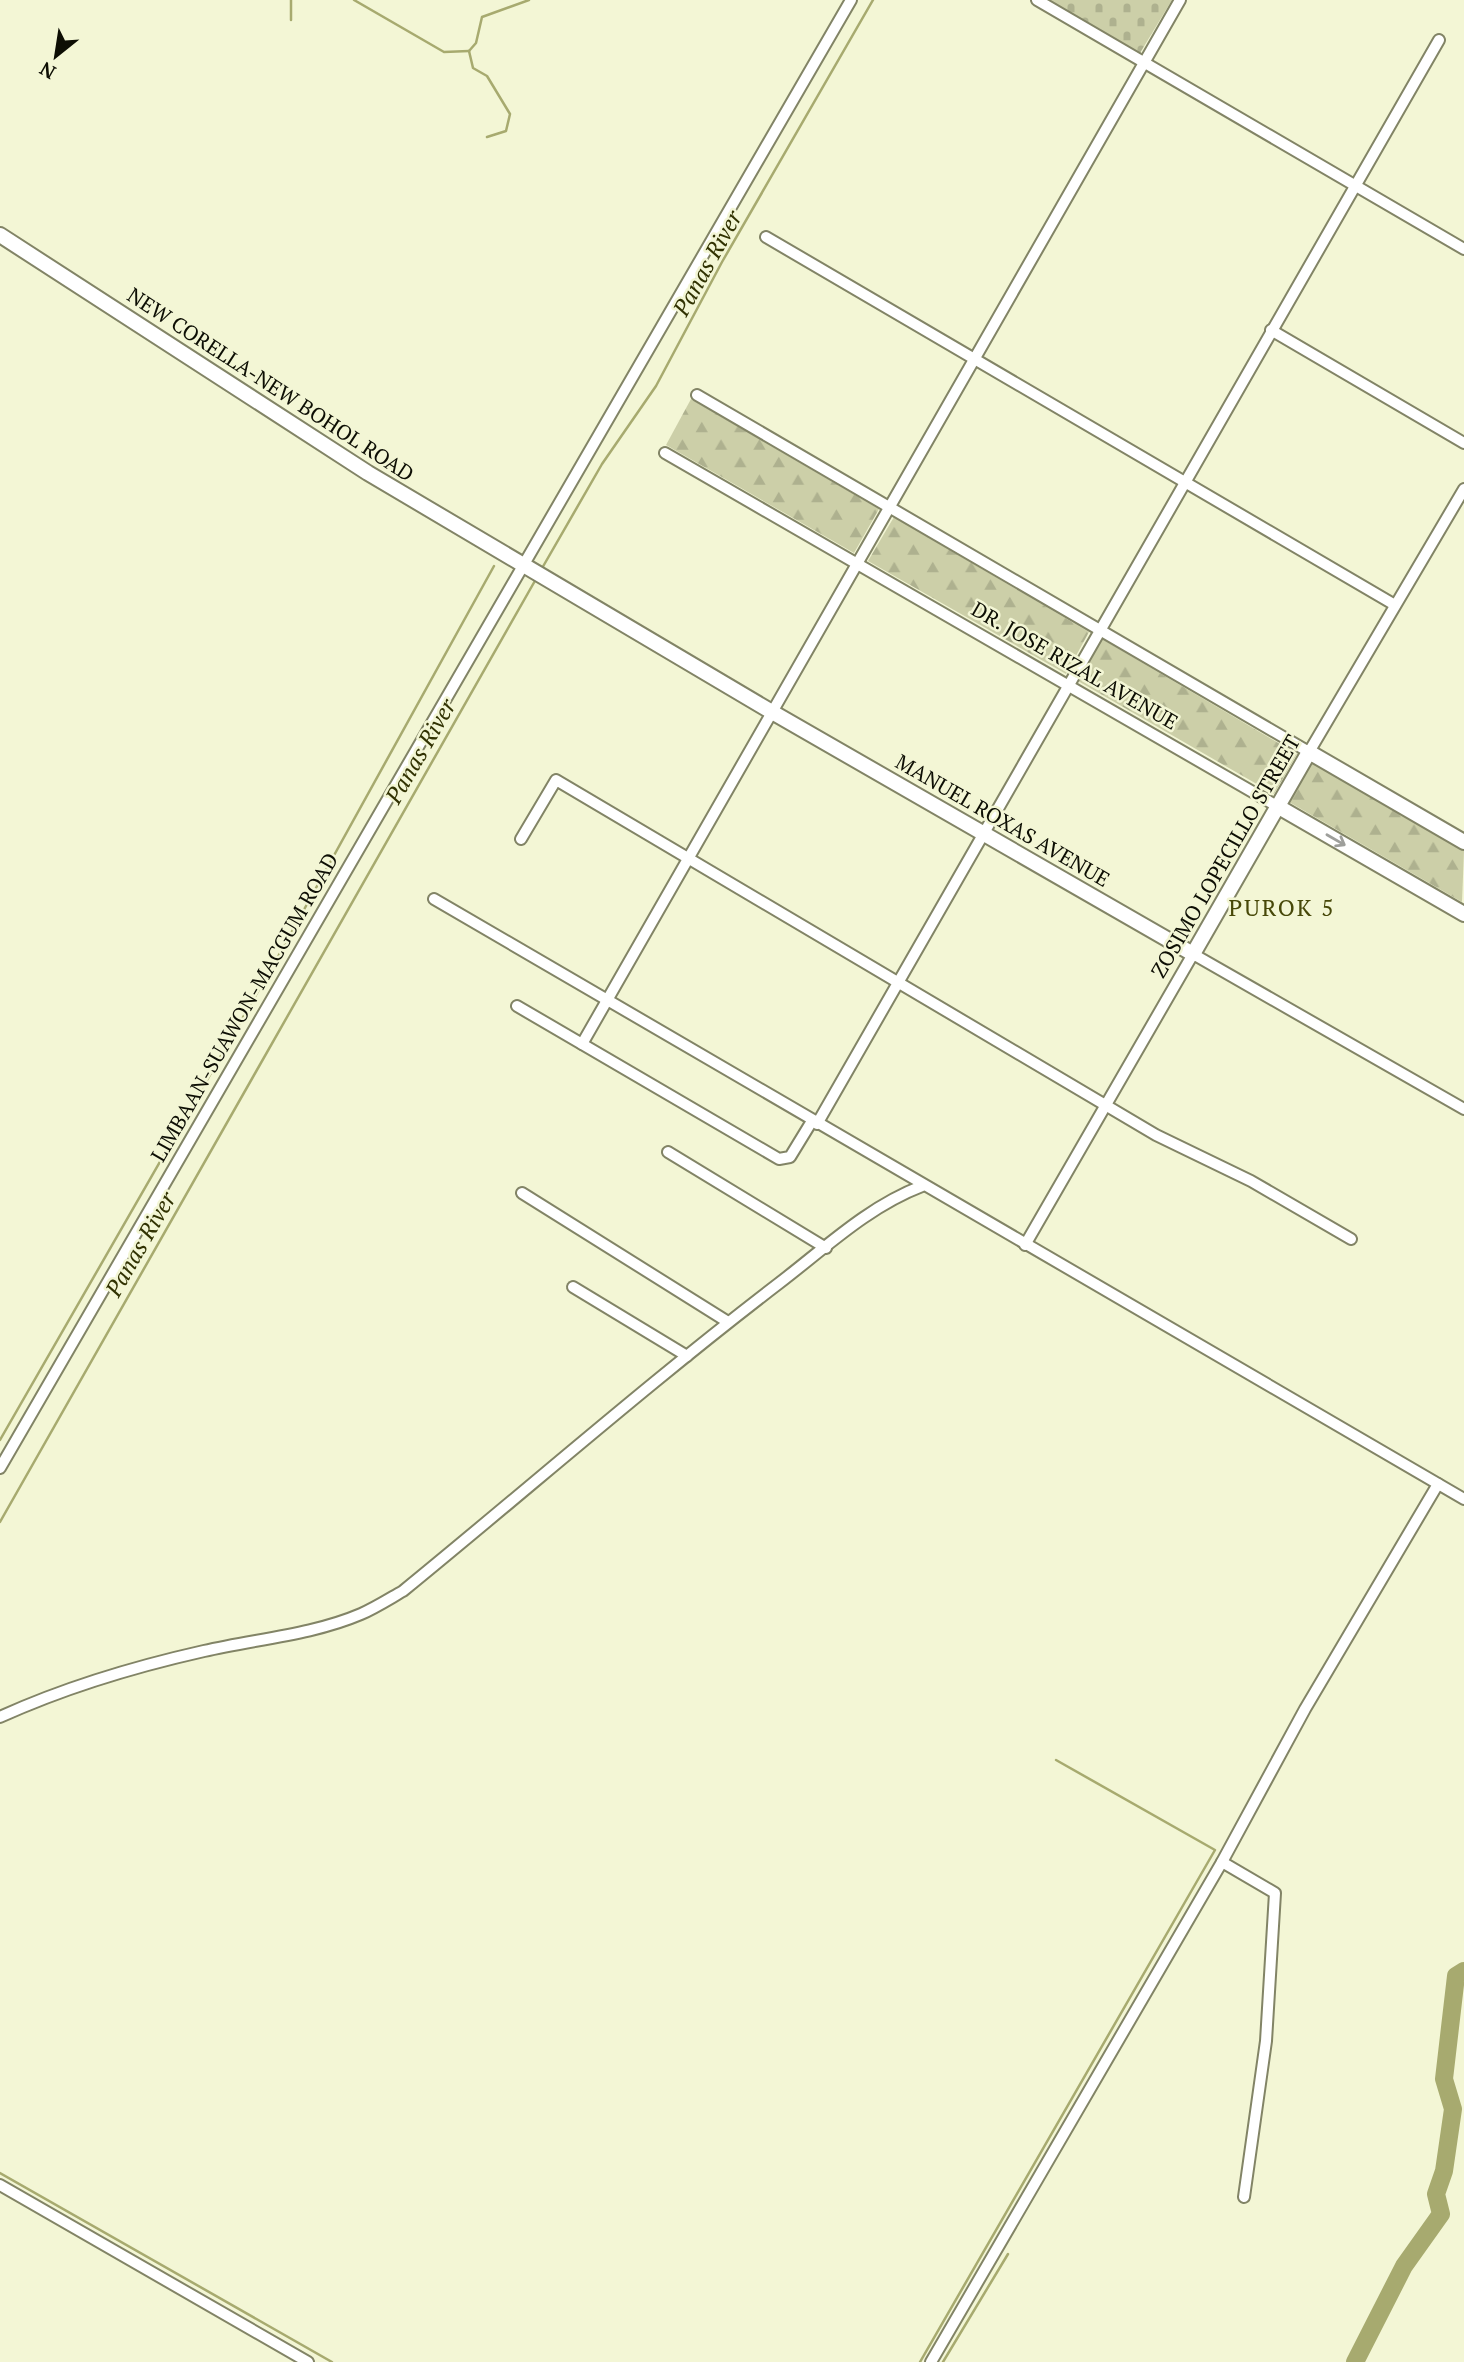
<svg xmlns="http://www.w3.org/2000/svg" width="1464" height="2362" viewBox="0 0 1464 2362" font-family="'PT Serif',serif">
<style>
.forest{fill:url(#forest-firs)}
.cemetery{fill:url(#cemetery-stones)}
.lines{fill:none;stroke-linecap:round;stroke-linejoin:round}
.stream{stroke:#a7aa6f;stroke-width:2.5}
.river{stroke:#a7aa6f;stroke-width:18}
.minor-casing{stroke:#828466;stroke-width:14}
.major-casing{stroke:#828466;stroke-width:18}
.minor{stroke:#fff;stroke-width:10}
.major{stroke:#fff;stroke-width:14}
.oneway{stroke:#9e9f9b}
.labels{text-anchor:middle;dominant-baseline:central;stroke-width:5;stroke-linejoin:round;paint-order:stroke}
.street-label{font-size:21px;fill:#0d0e04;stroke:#f3f6d5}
.water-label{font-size:23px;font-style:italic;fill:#313202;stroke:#f3f6d5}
.neighbourhood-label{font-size:23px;letter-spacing:2px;fill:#474809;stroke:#f3f6d5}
</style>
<defs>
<pattern id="forest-firs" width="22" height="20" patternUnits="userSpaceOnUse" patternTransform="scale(1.75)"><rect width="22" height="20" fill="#cccfa8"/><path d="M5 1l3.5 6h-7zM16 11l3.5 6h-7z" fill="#aeb18f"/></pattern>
<pattern id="cemetery-stones" width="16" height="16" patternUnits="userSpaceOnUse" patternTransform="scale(1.75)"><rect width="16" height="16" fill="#cccfa8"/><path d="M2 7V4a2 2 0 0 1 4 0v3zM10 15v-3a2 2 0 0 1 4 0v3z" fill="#aeb18f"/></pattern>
</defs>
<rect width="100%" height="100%" fill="#f3f6d5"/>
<!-- forest -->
<g class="forest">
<polygon points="691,399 879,509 854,553 666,445"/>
<polygon points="894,517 1089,632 1066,674 868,561"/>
<polygon points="1102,639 1297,754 1274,794 1078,681"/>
<polygon points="1312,763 1464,851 1462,902 1289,802"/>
</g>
<!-- cemetery -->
<polygon class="cemetery" points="1049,0 1172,0 1140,53"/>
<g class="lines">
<!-- stream -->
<g class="stream">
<polyline points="354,0 444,52 469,51"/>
<polyline points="291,20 291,0"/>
<polyline points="469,51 473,68 487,76 510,114 506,131 487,137"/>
<polyline points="469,51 476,43 482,17 529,0"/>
<polyline points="541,570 602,464 656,386 722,262 873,0"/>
<polyline points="0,1440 280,953 494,566"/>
<polyline points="0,1522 536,579"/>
<polyline points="0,2173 332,2362"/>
<polyline points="920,2362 1215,1850 1056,1760"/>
<polyline points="943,2362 1008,2254"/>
</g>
<!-- river -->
<polyline class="river" points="1355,2362 1404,2266 1441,2214 1436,2194 1444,2171 1453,2109 1444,2079 1456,1976 1464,1971"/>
<defs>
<g id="minor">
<polyline points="1037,0 1464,249"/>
<polyline points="766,237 1395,605"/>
<polyline points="1271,330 1464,443"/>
<polyline points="697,395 1309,752 1464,489"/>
<polyline points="665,453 1277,806"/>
<polyline points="521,839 556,780 1156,1135 1251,1181 1351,1239"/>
<polyline points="434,899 1464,1499"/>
<polyline points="517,1006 779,1159 790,1157 812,1121"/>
<polyline points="582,1044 1180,0"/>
<polyline points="817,1124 1439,40"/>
<polyline points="668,1152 826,1248"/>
<polyline points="522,1193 728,1322"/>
<polyline points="1025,1245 1193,954 1464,1109"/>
<polyline points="573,1287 687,1356"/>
<polyline points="0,1468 851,0"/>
<path d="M0 1717C66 1687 133 1667 204 1651 255 1639 312 1635 361 1614 375 1608 389 1599 403 1591 528 1489 650 1382 778 1284 824 1249 867 1207 922 1186"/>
<polyline points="1222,1862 1275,1893 1266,2041 1244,2197"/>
<polyline points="0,2185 308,2362"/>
<polyline points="931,2362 1222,1862 1305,1709 1438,1484"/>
</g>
<g id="major">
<polyline points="0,235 368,473 772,712 1193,954 1309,752 1464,842"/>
<polyline points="1277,806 1464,914"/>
</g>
</defs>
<!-- minor casing -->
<use href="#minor" class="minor-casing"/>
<!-- major casing -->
<use href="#major" class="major-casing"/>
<!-- minor -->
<use href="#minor" class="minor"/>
<!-- major -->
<use href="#major" class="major"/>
</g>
<!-- one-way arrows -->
<defs><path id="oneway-shaft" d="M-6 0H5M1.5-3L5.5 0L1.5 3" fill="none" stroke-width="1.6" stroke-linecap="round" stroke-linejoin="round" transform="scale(1.75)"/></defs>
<use class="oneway" href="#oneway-shaft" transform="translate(1336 840) rotate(30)"/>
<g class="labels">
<!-- street labels -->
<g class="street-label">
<text transform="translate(271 384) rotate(33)">NEW CORELLA-NEW BOHOL ROAD</text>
<text transform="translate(1075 665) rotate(30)">DR. JOSE RIZAL AVENUE</text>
<text transform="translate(1003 820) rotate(30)">MANUEL ROXAS AVENUE</text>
<text transform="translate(1225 856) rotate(-60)">ZOSIMO LOPECILLO STREET</text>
<text transform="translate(244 1007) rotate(-60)">LIMBAAN-SUAWON-MACGUM ROAD</text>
</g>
<!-- water labels -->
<g class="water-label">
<text transform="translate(707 263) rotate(-61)">Panas River</text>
<text transform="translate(420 751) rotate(-60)">Panas River</text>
<text transform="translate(140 1244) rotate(-60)">Panas River</text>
</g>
<!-- neighbourhood labels -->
<g class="neighbourhood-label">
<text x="1282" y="907">PUROK 5</text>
</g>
</g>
<!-- north arrow -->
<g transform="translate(56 56) rotate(210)" stroke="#f3f6d5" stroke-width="5" paint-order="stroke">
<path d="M0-5L12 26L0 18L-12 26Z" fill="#0d0e04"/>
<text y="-10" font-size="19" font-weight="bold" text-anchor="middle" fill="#0d0e04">N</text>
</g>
</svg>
